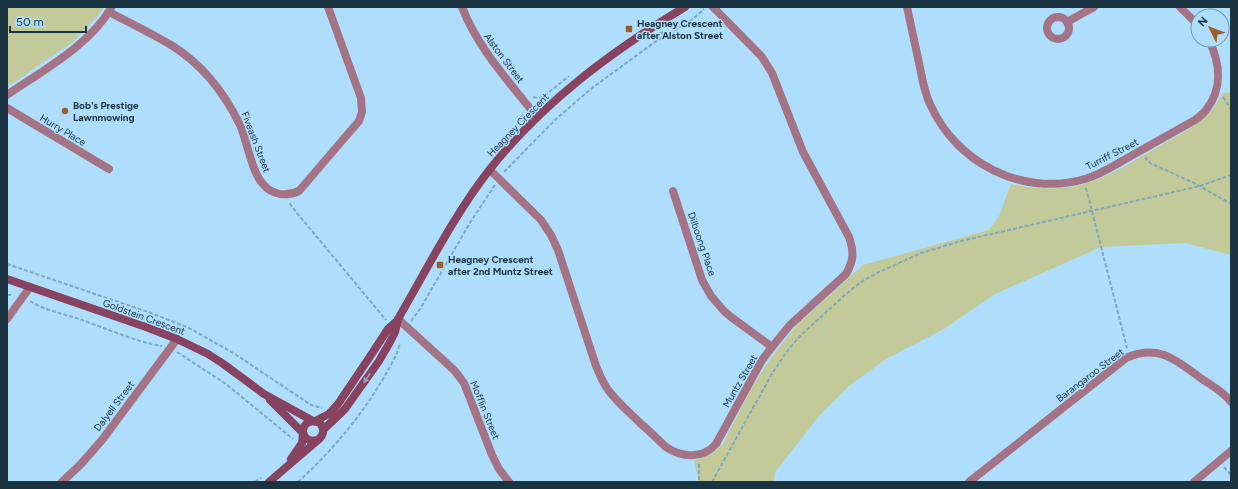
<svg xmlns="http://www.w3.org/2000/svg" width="1238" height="489" viewBox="0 0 1238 489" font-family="Figtree,sans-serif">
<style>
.green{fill:#c3ca99}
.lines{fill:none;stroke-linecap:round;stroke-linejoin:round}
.path{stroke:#80a9c2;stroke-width:2;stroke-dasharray:4 2;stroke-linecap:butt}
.street{stroke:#a47486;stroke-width:8}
.secondary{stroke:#874360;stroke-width:8}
.oneway{fill:#9ea0bd}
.poi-dot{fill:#9e5c2a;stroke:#aedefb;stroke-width:1.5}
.labels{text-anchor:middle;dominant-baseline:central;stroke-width:3;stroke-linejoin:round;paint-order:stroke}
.poi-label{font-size:10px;font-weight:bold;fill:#1a3442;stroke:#aedefb;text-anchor:start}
.street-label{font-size:10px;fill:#1a3442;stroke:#aedefb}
</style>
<rect width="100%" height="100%" fill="#aedefb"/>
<!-- green -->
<g class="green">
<polygon points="7,7 104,7 96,18 73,42 7,87"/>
<path d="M1231 92V255L1185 243 1101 247 995 294 944 329 886 359 849 386 820 415 775 472 774 482H699L694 461 713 453 723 444 751 389 768 362 781 345 798 324 863 265 989 230 999 216 1011 184C1030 188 1051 190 1071 187 1103 181 1129 164 1156 148 1175 137 1196 127 1211 111 1216 106 1219 98 1223 93Z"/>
</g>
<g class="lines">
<!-- path -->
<g class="path">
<polyline points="656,41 661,31 664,36"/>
<polyline points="533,97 539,98 544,96 569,76"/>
<polyline points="1223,97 1231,109"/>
<polyline points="518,123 524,113"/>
<polyline points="1145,157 1150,163 1194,183 1231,204"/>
<polyline points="504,172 556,119 592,88 655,42 693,19 704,9"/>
<polyline points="1086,188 1127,348"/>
<polyline points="290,203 292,207 386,320"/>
<polyline points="7,264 151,313 189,328 235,354 311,405 322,408"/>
<polyline points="7,295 13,295"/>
<path d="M30 301C44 310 64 314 79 319 105 328 136 342 162 346"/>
<polyline points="411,321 420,309 471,221 495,185"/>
<polyline points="177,352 226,384 293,439"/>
<polyline points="699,464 699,482"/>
<polyline points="1224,467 1231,475"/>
<polyline points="255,482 261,478"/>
<path d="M298 482C333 450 365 412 388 370 393 361 398 353 400 343"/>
<polyline points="712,482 773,372 788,350 800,336 846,294 861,282 877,273 921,253 961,241 1200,186 1231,175"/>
</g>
<!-- street -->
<g class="street">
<path d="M462 7C477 47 510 83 537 117"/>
<path d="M907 7C911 26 915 45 919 63 922 77 924 92 930 104 956 163 1022 197 1085 179 1102 174 1116 164 1131 156 1152 144 1174 132 1195 120 1199 117 1203 114 1206 110 1223 89 1220 63 1209 40"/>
<polyline points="1180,7 1198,25"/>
<path d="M109 12C130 23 151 33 171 45 202 64 224 92 240 125 247 141 252 173 263 184 272 195 286 197 299 191L359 121 362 112 361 98 328 7"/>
<circle cx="1058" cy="28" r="11"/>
<polyline points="1067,22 1094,7"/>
<path d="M7 95C42 71 90 45 111 8"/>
<polyline points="7,108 109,169"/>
<path d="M490 170 541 220 551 235 558 250 596 366C600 375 603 384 609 391 618 403 630 413 641 424 650 431 658 440 666 447 682 458 703 459 716 444L762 360 772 347 790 325 846 274C854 260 854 252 849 237L803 152 772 73 762 57 713 7"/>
<polyline points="673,191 702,280 711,296 724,311 731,317 772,347"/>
<polyline points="7,319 30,287"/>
<polyline points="398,319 454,370 464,383 492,455 499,469 509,482"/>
<polyline points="62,482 81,464 102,440 177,339"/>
<path d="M969 482 1126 358C1159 343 1177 361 1202 379 1212 386 1224 392 1231 402"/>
<polyline points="1194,482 1231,451"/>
</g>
<!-- secondary -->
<g class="secondary">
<polyline points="7,279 146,327 177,339 208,354 222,363 264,394 313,421"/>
<polyline points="270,400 303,433"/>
<polyline points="315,421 329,414 338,404 371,355 388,329 398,320"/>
<path d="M323 430 345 409 379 361 390 342 395 332 398 319C427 269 454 215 490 169 543 102 612 51 685 7"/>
<polyline points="291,459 302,443 303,434"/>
<path d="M269 482 318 440C324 435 325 429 320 423L313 421C301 423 299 436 311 441L318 440"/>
</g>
</g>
<!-- one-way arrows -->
<defs><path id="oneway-solid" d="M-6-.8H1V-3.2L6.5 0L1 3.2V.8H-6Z"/></defs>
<use class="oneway" href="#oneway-solid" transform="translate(367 378) rotate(125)"/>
<!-- markers -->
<g class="poi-dot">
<rect x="625" y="25" width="8" height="8" rx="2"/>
<circle cx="65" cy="111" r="4"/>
<rect x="436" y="261" width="8" height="8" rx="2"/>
</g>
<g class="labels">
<!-- poi labels -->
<g class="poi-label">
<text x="637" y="23">Heagney Crescent<tspan x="637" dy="12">after Alston Street</tspan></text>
<text x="73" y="105">Bob's Prestige<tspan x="73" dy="12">Lawnmowing</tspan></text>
<text x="448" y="259">Heagney Crescent<tspan x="448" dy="12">after 2nd Muntz Street</tspan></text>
</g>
<!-- street labels -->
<g class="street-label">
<text transform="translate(504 58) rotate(53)">Alston Street</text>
<text transform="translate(518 125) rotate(-46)">Heagney Crescent</text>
<text transform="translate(63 130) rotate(31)">Hurry Place</text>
<text transform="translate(256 142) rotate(69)">Fiveash Street</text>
<text transform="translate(1112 154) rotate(-27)">Turriff Street</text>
<text transform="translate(702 244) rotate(71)">Dilboong Place</text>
<text transform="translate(144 317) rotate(20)">Goldstein Crescent</text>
<text transform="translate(1090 375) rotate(-37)">Barangaroo Street</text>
<text transform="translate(740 381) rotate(-60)">Muntz Street</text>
<text transform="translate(114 406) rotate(-53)">Dalyell Street</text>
<text transform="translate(485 410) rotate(68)">Mofflin Street</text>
</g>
</g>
<!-- border -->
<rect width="1238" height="489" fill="none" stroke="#1a3442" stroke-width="16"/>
<!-- north arrow -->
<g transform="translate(1210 28) rotate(312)"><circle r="19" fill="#aedefb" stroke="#739ab1"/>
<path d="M0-3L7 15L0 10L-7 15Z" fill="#9e5c2a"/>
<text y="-6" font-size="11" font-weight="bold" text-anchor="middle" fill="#1a3442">N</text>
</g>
<!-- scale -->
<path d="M10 26v6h76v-6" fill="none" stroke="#1a3442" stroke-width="2"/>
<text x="16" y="26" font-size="12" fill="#1a3442" stroke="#aedefb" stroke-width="3" paint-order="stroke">50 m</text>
</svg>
